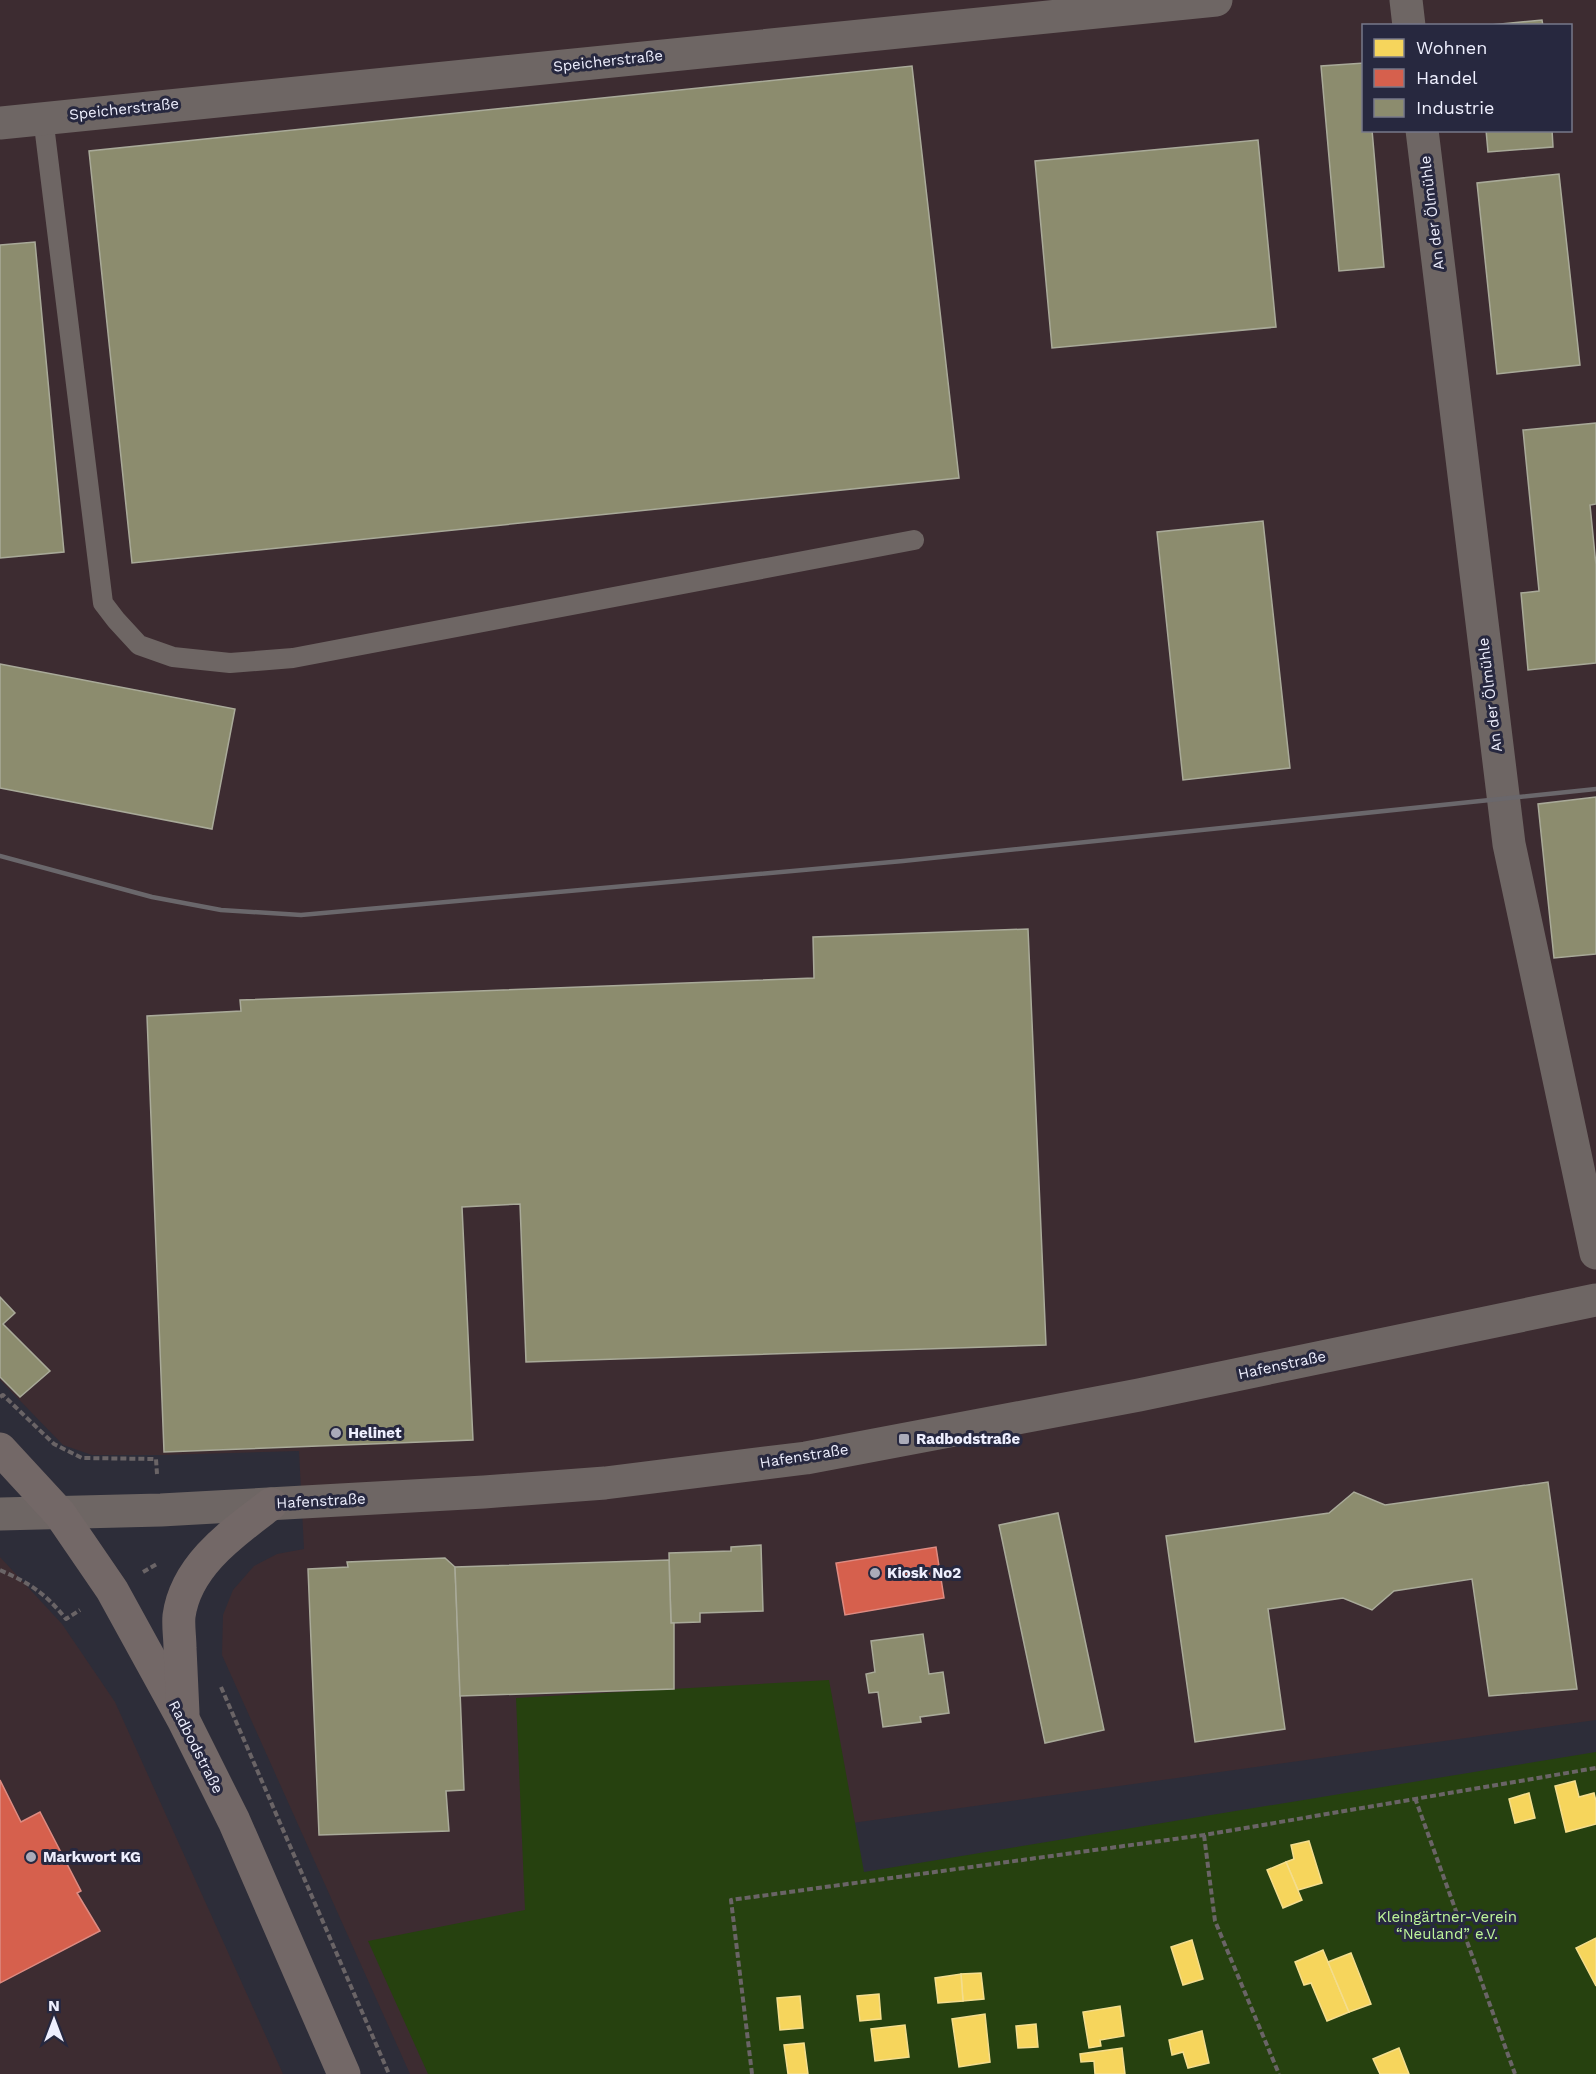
<svg xmlns="http://www.w3.org/2000/svg" width="1596" height="2074" viewBox="0 0 1596 2074" font-family="'Work Sans',sans-serif">
<style>
.industrial{fill:#3d2c31;fill-rule:evenodd}
.green{fill:#26410f}
.homes{fill:#f6d55c;stroke:#f4dd8d;stroke-width:1.5}
.shops{fill:#d6604d;stroke:#dd8b82;stroke-width:1.5}
.industry{fill:#8c8c6e;stroke:#a9aa99;stroke-width:1.5}
.lines{fill:none;stroke-linecap:round;stroke-linejoin:round}
.path{stroke:#6a6466;stroke-width:4;stroke-dasharray:6 3;stroke-linecap:butt}
.service{stroke:#6e6664;stroke-width:20}
.minor{stroke:#6e6664;stroke-width:33}
.tertiary{stroke:#6e6664;stroke-width:33}
.secondary{stroke:#736867;stroke-width:33}
.rail{stroke:#6a676b;stroke-width:4.5}
.poi-dot{fill:#aaabb9;stroke:#27283f;stroke-width:2}
.labels{text-anchor:middle;dominant-baseline:central;stroke-width:6;stroke-linejoin:round;paint-order:stroke}
.street-label{font-size:15px;fill:#eeeffe;stroke:#27283f}
.poi-label{font-size:15px;font-weight:bold;fill:#eeeffe;stroke:#27283f;text-anchor:start}
.park-label{font-size:15px;fill:#bef59a;stroke:#27283f}
</style>
<rect width="100%" height="100%" fill="#2d2d39"/>
<!-- industrial -->
<g class="industrial">
<path d="M0 0H1596V1720L664 1849 694 2074H410L222 1655 223 1615 233 1590 254 1566 277 1554 304 1549 299 1451 163 1455H92L63 1445 0 1380ZM1364 26H1570V130H1364Z"/>
<polygon points="0,1557 62,1624 115,1702 283,2074 0,2074"/>
</g>
<!-- green -->
<polygon class="green" points="829,1680 864,1872 1596,1752 1596,2074 428,2074 368,1941 525,1910 516,1698"/>
<!-- homes -->
<g class="homes">
<polygon points="1575,1781 1579,1797 1594,1793 1596,1801 1596,1824 1566,1832 1555,1786"/>
<polygon points="1529,1793 1535,1818 1515,1823 1509,1799"/>
<polygon points="1309,1841 1322,1883 1298,1890 1286,1862 1294,1859 1291,1845"/>
<polygon points="1286,1862 1302,1900 1283,1908 1267,1870"/>
<polygon points="1596,1938 1596,1986 1576,1948"/>
<polygon points="1192,1940 1203,1979 1183,1985 1171,1947"/>
<polygon points="1323,1950 1349,2012 1327,2021 1311,1983 1304,1985 1295,1962"/>
<polygon points="1351,1953 1371,2004 1349,2012 1328,1962"/>
<polygon points="981,1973 984,1999 963,2001 961,1974"/>
<polygon points="961,1974 963,2001 938,2003 935,1978"/>
<polygon points="879,1994 881,2019 860,2021 857,1996"/>
<polygon points="800,1996 803,2028 780,2030 777,1998"/>
<polygon points="1120,2006 1124,2036 1100,2040 1101,2046 1089,2048 1083,2012"/>
<polygon points="985,2014 990,2062 959,2067 952,2019"/>
<polygon points="1036,2024 1038,2047 1018,2048 1016,2026"/>
<polygon points="905,2025 909,2057 875,2061 871,2029"/>
<polygon points="1202,2031 1209,2063 1188,2068 1183,2052 1172,2055 1169,2040"/>
<polygon points="804,2043 808,2074 788,2074 784,2045"/>
<polygon points="1122,2048 1125,2074 1095,2074 1094,2061 1081,2062 1080,2054"/>
<polygon points="1399,2048 1409,2074 1380,2074 1373,2059"/>
</g>
<!-- shops -->
<g class="shops">
<polygon points="936,1547 944,1598 845,1615 836,1563"/>
<polygon points="0,1780 21,1822 40,1812 81,1891 77,1893 100,1931 0,1983"/>
</g>
<!-- industry -->
<g class="industry">
<polygon points="1542,20 1543,26 1480,26"/>
<polygon points="1364,63 1364,130 1372,130 1384,267 1339,271 1321,66"/>
<polygon points="912,66 959,478 132,563 89,151"/>
<polygon points="1486,130 1552,130 1553,147 1488,152"/>
<polygon points="1258,140 1276,327 1052,348 1035,161"/>
<polygon points="1559,174 1580,365 1497,374 1477,183"/>
<polygon points="35,242 64,552 0,558 0,245"/>
<polygon points="1596,423 1596,504 1590,505 1596,565 1596,663 1528,670 1521,593 1539,591 1523,430"/>
<polygon points="1263,521 1290,768 1183,780 1157,532"/>
<polygon points="0,664 235,709 212,829 0,788"/>
<polygon points="1596,797 1596,954 1554,958 1538,804"/>
<polygon points="1028,929 1046,1345 526,1362 520,1204 462,1207 473,1440 164,1452 147,1016 241,1011 240,1000 814,978 813,937"/>
<polygon points="0,1297 15,1313 3,1324 50,1371 20,1397 0,1377"/>
<polygon points="1548,1482 1577,1689 1489,1696 1472,1579 1394,1591 1372,1610 1343,1598 1268,1609 1285,1729 1195,1742 1166,1536 1329,1513 1354,1492 1385,1505"/>
<polygon points="1058,1513 1104,1730 1045,1743 999,1525"/>
<polygon points="761,1545 763,1611 700,1613 700,1622 671,1623 669,1553 731,1551 731,1547"/>
<polygon points="445,1558 455,1567 464,1790 446,1791 449,1831 319,1835 308,1569 348,1567 347,1562"/>
<polygon points="669,1560 671,1623 674,1623 674,1689 460,1696 455,1567"/>
<polygon points="923,1634 929,1674 943,1672 949,1713 920,1717 921,1722 883,1727 878,1692 869,1693 866,1674 875,1672 871,1641"/>
</g>
<g class="lines">
<!-- path -->
<g class="path">
<polyline points="0,1397 3,1395 54,1444 82,1458 156,1459 157,1474"/>
<path d="M0 1570C31 1584 45 1593 66 1619L80 1610"/>
<polyline points="143,1572 157,1564"/>
<polyline points="221,1687 389,2074"/>
<polyline points="1415,1798 1515,2074"/>
<polyline points="1204,1835 1215,1921 1279,2074"/>
<polyline points="752,2074 731,1900 1204,1835 1596,1768"/>
</g>
<!-- service -->
<polyline class="service" points="43,117 103,603 116,620 139,645 173,657 230,663 293,658 914,540"/>
<!-- minor -->
<g class="minor">
<polyline points="1406,0 1409,26"/>
<polyline points="0,123 1216,0"/>
<polyline points="1422,130 1509,844 1596,1253"/>
</g>
<!-- tertiary -->
<polyline class="tertiary" points="0,1514 161,1510 484,1492 605,1483 806,1458 1139,1395 1596,1300"/>
<!-- secondary -->
<g class="secondary">
<polyline points="0,1449 60,1514 112,1590 184,1721 234,1821 344,2074"/>
<path d="M183 1713C182 1692 181 1670 180 1648 180 1638 178 1626 179 1616 186 1565 233 1533 271 1504"/>
</g>
<!-- rail -->
<polyline class="rail" points="0,856 152,897 221,910 301,915 903,861 1596,789"/>
</g>
<!-- markers -->
<g class="poi-dot">
<circle cx="336" cy="1433" r="6"/>
<rect x="898" y="1433" width="12" height="12" rx="3"/>
<circle cx="875" cy="1573" r="6"/>
<circle cx="31" cy="1857" r="6"/>
</g>
<g class="labels">
<!-- street labels -->
<g class="street-label">
<text transform="translate(608 61) rotate(-6)">Speicherstraße</text>
<text transform="translate(124 109) rotate(-6)">Speicherstraße</text>
<text transform="translate(1432 213) rotate(-97)">An der Ölmühle</text>
<text transform="translate(1490 695) rotate(-97)">An der Ölmühle</text>
<text transform="translate(1282 1365) rotate(-12)">Hafenstraße</text>
<text transform="translate(804 1456) rotate(-9)">Hafenstraße</text>
<text transform="translate(321 1501) rotate(-3)">Hafenstraße</text>
<text transform="translate(196 1747) rotate(63)">Radbodstraße</text>
</g>
<!-- poi labels -->
<g class="poi-label">
<text x="348" y="1433">Helinet</text>
<text x="916" y="1439">Radbodstraße</text>
<text x="887" y="1573">Kiosk No2</text>
<text x="43" y="1857">Markwort KG</text>
</g>
<!-- park labels -->
<g class="park-label">
<text x="1447" y="1917">Kleingärtner-Verein<tspan x="1447" dy="17">“Neuland” e.V.</tspan></text>
</g>
</g>
<!-- legend -->
<rect x="1362" y="24" width="210" height="108" fill="#27283f" stroke="#77788b" stroke-width="1.5"/>
<rect x="1374" y="39" width="30" height="18" fill="#f6d55c" stroke="#77788b" stroke-width="1.5"/>
<text x="1416" y="54" font-size="18" fill="#eeeffe">Wohnen</text>
<rect x="1374" y="69" width="30" height="18" fill="#d6604d" stroke="#77788b" stroke-width="1.5"/>
<text x="1416" y="84" font-size="18" fill="#eeeffe">Handel</text>
<rect x="1374" y="99" width="30" height="18" fill="#8c8c6e" stroke="#77788b" stroke-width="1.5"/>
<text x="1416" y="114" font-size="18" fill="#eeeffe">Industrie</text>
<!-- north arrow -->
<g transform="translate(54 2020)" stroke="#27283f" stroke-width="4.5" paint-order="stroke">
<path d="M0-4.5L10 22L0 15L-10 22Z" fill="#eeeffe"/>
<text y="-9" font-size="16" font-weight="bold" text-anchor="middle" fill="#eeeffe">N</text>
</g>
</svg>
